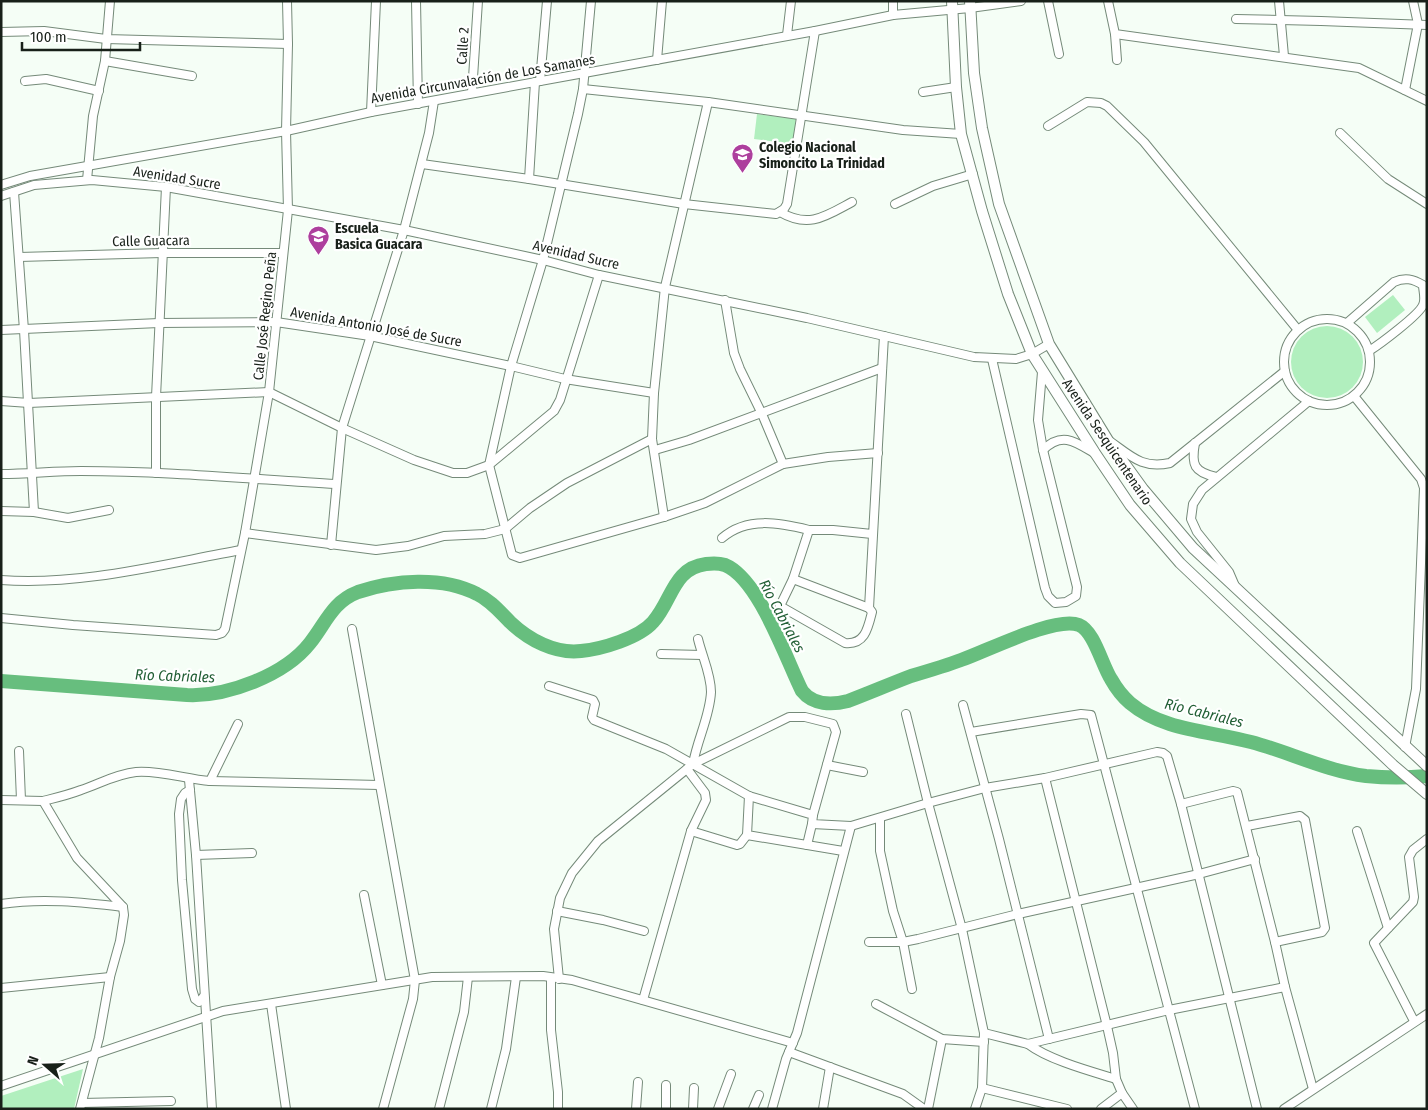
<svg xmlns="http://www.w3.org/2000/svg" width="1428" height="1110" viewBox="0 0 1428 1110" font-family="'Fira Sans Condensed',sans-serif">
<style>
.green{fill:#b1efbe}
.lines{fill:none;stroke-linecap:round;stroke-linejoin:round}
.river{stroke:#67be7e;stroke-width:14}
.street-casing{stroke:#758a79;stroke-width:10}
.secondary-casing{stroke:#758a79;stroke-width:12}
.street{stroke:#fff;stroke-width:8}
.secondary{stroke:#fff;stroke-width:10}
.labels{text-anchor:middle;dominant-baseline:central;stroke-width:4.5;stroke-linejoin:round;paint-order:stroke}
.street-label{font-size:14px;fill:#182019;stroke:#fff}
.poi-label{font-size:14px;font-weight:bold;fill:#182019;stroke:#fff;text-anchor:start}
.water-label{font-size:15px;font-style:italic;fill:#225f35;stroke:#fff}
</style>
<rect width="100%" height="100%" fill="#f5fef6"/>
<!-- green -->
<g class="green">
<polygon points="757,114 796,119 793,144 754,139"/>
<polygon points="1393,295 1405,310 1377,333 1365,317"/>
<circle cx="1327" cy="362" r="36"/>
<polygon points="83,1069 74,1109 1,1109 1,1096"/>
</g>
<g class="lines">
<!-- river -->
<path class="river" d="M1 681 187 695C227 697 285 675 310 643 326 623 332 602 358 592 394 580 442 576 477 594 490 600 500 612 510 622 529 640 555 654 581 651 602 649 639 638 653 622 672 601 673 568 706 564 713 563 719 563 725 565 759 579 786 659 802 691 813 705 832 705 848 701 869 693 890 684 911 676 928 671 945 666 961 660 987 651 1055 616 1079 625 1094 631 1102 665 1111 679 1116 688 1122 696 1130 703 1163 731 1211 731 1251 742 1289 752 1326 771 1366 776 1386 778 1407 778 1427 776"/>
<defs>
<g id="street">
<polyline points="416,1 418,104"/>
<polyline points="591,1 583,89 578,114 543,260 511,366 489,465 512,555 520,558 664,517 705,503 783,464 828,457 878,453"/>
<polyline points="1048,1 1059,54"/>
<polyline points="1108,1 1115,34 1359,68 1427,101"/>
<polyline points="1279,1 1284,56"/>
<polyline points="893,15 893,1"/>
<polyline points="1236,19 1321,21 1427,25"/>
<polyline points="1,32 44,31 106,39 288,44"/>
<polyline points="1115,34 1117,60"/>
<polyline points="787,35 791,1"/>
<polyline points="657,60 662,1"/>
<polyline points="105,61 192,76"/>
<polyline points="25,81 46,79 99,91"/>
<polyline points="540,81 547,1"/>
<polyline points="583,89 708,102 903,130 961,134"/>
<polyline points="1405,90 1418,24 1413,1"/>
<polyline points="923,92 956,87"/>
<polyline points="472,93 478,1"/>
<polyline points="371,112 376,1"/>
<polyline points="1048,126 1087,102 1101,103 1107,106 1144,142 1298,330"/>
<polyline points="1340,133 1388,179 1427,204"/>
<polyline points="422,164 529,179 684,204 776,214 784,209 787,204 815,31"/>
<polyline points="529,179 535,82"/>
<polyline points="87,180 93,116 105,61 110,1"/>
<polyline points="1,185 30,176 286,131 371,112 815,31 893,15 970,8 1021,1"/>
<polyline points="14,192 24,330 34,512"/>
<polyline points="1,196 34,185 92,180 166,187 404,230 543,260 599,275 807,318 974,357 1016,359 1032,354 1049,344"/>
<polyline points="895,204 933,186 973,174"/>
<path d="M780 212C809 229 826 216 852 202"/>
<polyline points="19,257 162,253 283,253"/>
<polyline points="725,300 734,353 740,369 762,414 783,464"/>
<circle cx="1327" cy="362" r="43"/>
<path d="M1347 323 1394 282C1405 277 1413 279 1423 285 1423 291 1426 299 1423 305 1419 315 1380 344 1369 351"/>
<polyline points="1,330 159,323 276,322 370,336 511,366 565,379 654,393"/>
<polyline points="992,359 1045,588 1048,596 1055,603 1066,602 1076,596 1077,587 1043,450 1038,420 1042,372"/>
<polyline points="1354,396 1421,479 1424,488 1416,689 1405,747"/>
<polyline points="1,401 29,403 269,392 342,428 414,460 453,473 467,473 489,465 554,411 560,400 599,275"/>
<path d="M1111 442C1132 457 1143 469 1170 463L1285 371"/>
<path d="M1195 443C1191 465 1194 472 1216 477"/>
<polyline points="655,450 689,440 882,368"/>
<path d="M1043 450C1062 431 1076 442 1094 453"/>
<polyline points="156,473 156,397 166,187"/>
<path d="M1 474C28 474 54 471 81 471 166 471 251 479 336 484"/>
<polyline points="1,511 34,512 68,518 109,510"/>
<polyline points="664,517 652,439 654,393 665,287 708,102"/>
<polyline points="245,533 376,550 408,546 444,536 485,534 505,529 530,508 567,483 652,439"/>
<path d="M872 534 833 530H809L793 579 780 606 845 643C865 645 868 628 872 612L869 608 884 336"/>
<path d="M722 538C747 516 780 523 809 530"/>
<polyline points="331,545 342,428 404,230 429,133 434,101"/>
<polyline points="793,579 869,608"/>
<path d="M1 580C80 586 163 564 241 550"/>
<polyline points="1235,586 1229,572 1197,532 1191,519 1193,504 1202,490 1309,401"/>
<polyline points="1,618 73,625 216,635 222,633 225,629 245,533 269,392 288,210 286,131 288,44 287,1"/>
<polyline points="352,629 415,980 413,999 383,1109"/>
<polyline points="661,654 702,655"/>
<polyline points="549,686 593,700 595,704 592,717 594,720 666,749 749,796 813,815 812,824 851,826 928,803 985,788 1045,778 1157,752 1163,753 1167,756 1181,804 1257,1109"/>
<polyline points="963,705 999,839 1049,1039"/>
<polyline points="906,714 928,803 962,929 984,1033 982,1088 975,1109"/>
<polyline points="971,732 1081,714 1091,715 1195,1109"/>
<polyline points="19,751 21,800"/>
<path d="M693 764C697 740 710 716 711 692 711 674 702 656 698 639"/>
<polyline points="827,765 863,772"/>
<polyline points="1045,778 1107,1026 1113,1053 1116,1079 1122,1093 1133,1109"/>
<polyline points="189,780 196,855 212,1109"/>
<polyline points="210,781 379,785"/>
<polyline points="190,790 185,793 181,799 179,814 182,880 192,989 195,999 199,1002 204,996"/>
<polyline points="749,796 747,835 843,851"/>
<polyline points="1,800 43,801 77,858 123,907 124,915 120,941 110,977 99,1038 80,1109"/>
<path d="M43 801C55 798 68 795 81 790 99 784 116 774 136 772 159 770 186 779 210 781L238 724"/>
<polyline points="1181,804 1233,791 1237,792 1275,942 1285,987 1313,1089"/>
<polyline points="880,818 880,851 893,911 903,942 912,989"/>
<polyline points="1247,826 1300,816 1305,820 1325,928 1322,932 1275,942"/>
<polyline points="691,831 737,845 740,844 747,835"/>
<polyline points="1357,831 1388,928"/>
<polyline points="807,845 812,824"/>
<polyline points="196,855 252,853"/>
<polyline points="364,895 382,985"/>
<path d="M1 904C42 898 82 902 123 907"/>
<polyline points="557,911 603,920 644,931"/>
<polyline points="869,942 903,942 918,939 1018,914 1199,874 1255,859"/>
<polyline points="551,978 551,1030 558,1092 558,1109"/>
<polyline points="559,979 554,929 560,898 572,873 598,841 693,764 789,717 805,717 833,724 836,732 813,815"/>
<polyline points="1,988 110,977"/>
<polyline points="643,1000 691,831 706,800 705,793 687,769"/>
<polyline points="271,1004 286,1109"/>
<polyline points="876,1004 942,1039 984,1042"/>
<polyline points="1414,1021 1374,943 1413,902 1414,897 1409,857 1413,850 1427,839"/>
<polyline points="984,1033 1028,1044 1169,1010 1285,987"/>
<path d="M1028 1044C1049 1060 1090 1071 1116 1079"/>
<polyline points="789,1052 903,1094 924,1109"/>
<polyline points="1,1086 223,1011 432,977 543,976 572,980 793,1043"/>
<polyline points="982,1088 1067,1109"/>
<polyline points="82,1103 171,1101"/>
<polyline points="439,1109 464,1012 468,977"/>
<polyline points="491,1109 506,1049 516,977"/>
<polyline points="636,1109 638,1082"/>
<polyline points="666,1109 666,1085"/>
<polyline points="693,1109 694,1088"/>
<polyline points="718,1109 731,1074"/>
<polyline points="753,1109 759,1095"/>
<polyline points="772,1109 786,1059 797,1033 851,826"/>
<polyline points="823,1109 830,1067"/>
<polyline points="928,1109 942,1039"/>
<polyline points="1101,1109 1122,1093"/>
<polyline points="1284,1109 1427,1014"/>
</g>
<g id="secondary">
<polyline points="952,1 956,87 961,134 982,211 1008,294 1032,354 1095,453 1130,505 1180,563 1393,765 1427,794"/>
<polyline points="970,1 974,73 982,128 999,204 1049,344 1109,442 1143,489 1193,548 1427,766"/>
</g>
</defs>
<!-- street casing -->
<use href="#street" class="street-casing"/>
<!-- secondary casing -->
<use href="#secondary" class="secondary-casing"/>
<!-- street -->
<use href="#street" class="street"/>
<!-- secondary -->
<use href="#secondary" class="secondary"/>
</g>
<!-- icons -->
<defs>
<symbol id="school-pin" viewBox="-11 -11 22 30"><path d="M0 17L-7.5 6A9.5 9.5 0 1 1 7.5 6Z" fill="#ad3f9d" stroke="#fff"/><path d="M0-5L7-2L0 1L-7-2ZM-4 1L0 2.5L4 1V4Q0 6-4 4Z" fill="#fff"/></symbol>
</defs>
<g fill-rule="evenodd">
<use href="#school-pin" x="730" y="142" width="25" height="34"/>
<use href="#school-pin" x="306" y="224" width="25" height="34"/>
</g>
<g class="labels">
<!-- street labels -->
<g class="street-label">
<text transform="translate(463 46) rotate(-86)">Calle 2</text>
<text transform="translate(483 79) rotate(-10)">Avenida Circunvalación de Los Samanes</text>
<text transform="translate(177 178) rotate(9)">Avenidad Sucre</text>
<text transform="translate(151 241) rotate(-1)">Calle Guacara</text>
<text transform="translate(576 255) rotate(13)">Avenidad Sucre</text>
<text transform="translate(265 316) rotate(-84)">Calle José Regino Peña</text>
<text transform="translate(376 327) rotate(10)">Avenida Antonio José de Sucre</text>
<text transform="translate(1107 442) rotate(56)">Avenida Sesquicentenario</text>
</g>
<!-- poi labels -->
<g class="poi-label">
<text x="759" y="147">Colegio Nacional<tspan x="759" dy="16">Simoncito La Trinidad</tspan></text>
<text x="335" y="228">Escuela<tspan x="335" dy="16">Basica Guacara</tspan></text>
</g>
<!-- water labels -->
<g class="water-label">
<text transform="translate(782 616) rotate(62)">Río Cabriales</text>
<text transform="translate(175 676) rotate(2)">Río Cabriales</text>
<text transform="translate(1204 713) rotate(14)">Río Cabriales</text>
</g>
</g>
<!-- border -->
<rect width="1428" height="1110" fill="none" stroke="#182019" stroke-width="5"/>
<!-- north arrow -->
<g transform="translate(45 1065) rotate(290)" stroke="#ffffff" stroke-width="4" paint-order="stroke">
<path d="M0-4L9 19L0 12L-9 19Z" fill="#182019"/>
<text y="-8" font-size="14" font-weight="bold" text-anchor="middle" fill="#182019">N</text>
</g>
<!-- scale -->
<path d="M22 42v8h118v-8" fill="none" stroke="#182019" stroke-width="2.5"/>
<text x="30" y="42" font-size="15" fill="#182019" stroke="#ffffff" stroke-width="4" paint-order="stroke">100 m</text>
</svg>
